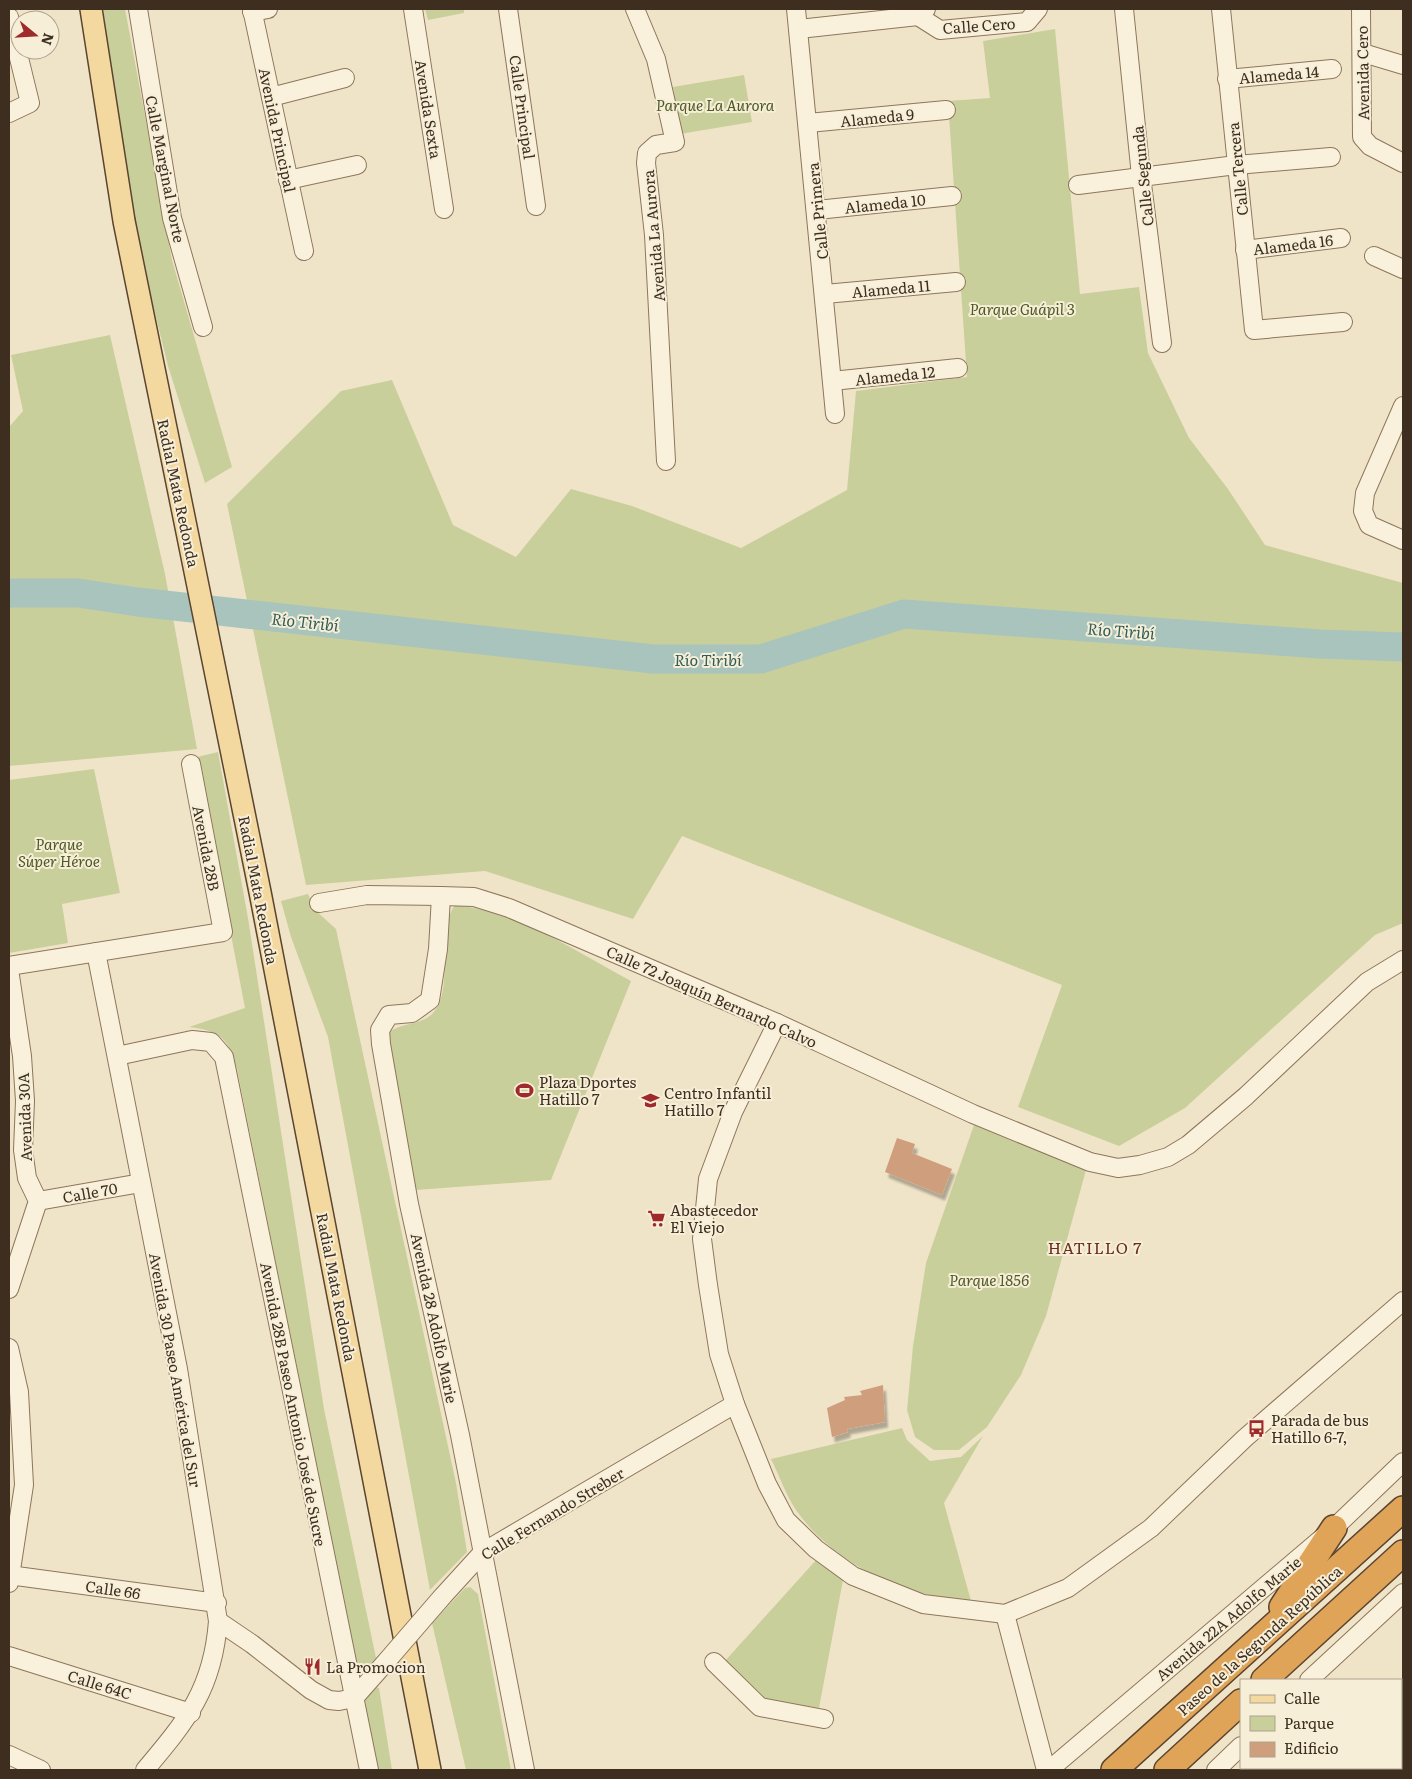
<svg xmlns="http://www.w3.org/2000/svg" width="1412" height="1779" viewBox="0 0 1412 1779" font-family="Literata,serif">
<style>
.green{fill:#c9cf9b}
.lines{fill:none;stroke-linecap:round;stroke-linejoin:round}
.river{stroke:#a9c4bc;stroke-width:29}
.building{fill:#cf9f7d;filter:url(#shadow)}
.minor-casing{stroke:#8d765c;stroke-width:20}
.major-casing{stroke:#5b4430;stroke-width:24}
.highway-casing{stroke:#5b4430;stroke-width:28}
.minor{stroke:#faf1dc;stroke-width:18}
.major{stroke:#f3d9a0;stroke-width:21}
.highway{stroke:#e0a458;stroke-width:25}
.minor-bridge-casing{stroke:#8d765c;stroke-width:20;stroke-linecap:butt}
.minor-bridge{stroke:#faf1dc;stroke-width:18}
.labels{text-anchor:middle;dominant-baseline:central;stroke-width:4;stroke-linejoin:round;paint-order:stroke}
.street-label{font-size:15px;fill:#3d2e20;stroke:#f7eed8}
.park-label{font-size:15px;font-style:italic;fill:#4d5a26;stroke:#f7eed8}
.poi-label{font-size:15px;fill:#3d2e20;stroke:#f7eed8;text-anchor:start}
.water-label{font-size:16px;font-style:italic;fill:#2f5d5a;stroke:#f7eed8}
.neighbourhood-label{font-size:16px;letter-spacing:1px;fill:#6b2e1e;stroke:#f7eed8}
</style>
<defs>
<filter id="shadow"><feDropShadow dx="3" dy="5.5" stdDeviation="1" flood-color="#0004"/></filter>
</defs>
<rect width="100%" height="100%" fill="#f0e4c8"/>
<!-- green -->
<g class="green">
<polygon points="103,9 125,9 172,260 232,467 205,483 168,366 134,229"/>
<polygon points="425,9 464,9 464,13 428,20"/>
<polygon points="1055,29 1080,294 1139,287 1148,353 1189,438 1228,489 1265,545 1403,583 1403,923 1375,935 1185,1108 1119,1146 1018,1107 1062,985 682,836 633,919 485,871 306,885 227,504 341,391 392,380 453,525 516,557 571,489 632,506 741,548 847,490 856,391 967,377 948,101 990,98 983,41"/>
<polygon points="744,75 752,122 680,134 673,87"/>
<polygon points="110,335 165,574 197,749 9,766 9,427 23,411 11,355"/>
<path d="M218 752 248 918 324 1409 376 1658 369 1665 360 1666 355 1658 237 1069C228 1039 222 1031 189 1027L245 1008 197 757Z"/>
<polygon points="94,769 120,893 62,904 68,943 9,953 9,780"/>
<polygon points="308,894 315,910 336,929 456,1483 467,1552 430,1590 328,1037 291,937 281,901"/>
<path d="M455 905C519 912 575 951 631 981L551 1180 416 1190 386 1042 389 1032C402 1023 419 1025 431 1015 456 994 435 932 455 905Z"/>
<polygon points="975,1122 1086,1170 1046,1316 1021,1375 987,1427 959,1450 934,1450 915,1437 907,1410 913,1346 926,1263"/>
<path d="M902 1428 907 1440 930 1461 961 1457 983 1436 944 1503 971 1601C957 1599 942 1599 929 1595 878 1583 827 1554 796 1510 786 1495 779 1475 771 1459Z"/>
<polygon points="817,1559 843,1580 819,1708 763,1699 724,1662"/>
<polygon points="470,1587 478,1594 511,1770 466,1770 432,1623 465,1588"/>
<path d="M376 1687 379 1688 392 1770H377L365 1702C366 1694 367 1688 376 1687Z"/>
</g>
<g class="lines">
<!-- river -->
<polyline class="river" points="9,593 78,593 138,602 653,659 761,659 904,614 1320,644 1403,647"/>
</g>
<!-- building -->
<g class="building">
<polygon points="897,1138 915,1144 912,1153 952,1169 942,1195 885,1172"/>
<polygon points="883,1385 885,1422 847,1429 848,1432 832,1437 827,1408 845,1400 844,1397 862,1395 860,1391"/>
</g>
<g class="lines">
<defs>
<g id="minor">
<polyline points="138,9 172,218 203,327"/>
<polyline points="252,9 304,251"/>
<polyline points="413,9 444,209"/>
<polyline points="508,9 536,206"/>
<polyline points="635,9 656,59 675,142 656,145 647,153 646,163 654,235 666,461"/>
<polyline points="796,9 835,414"/>
<polyline points="1124,9 1141,176 1162,343"/>
<polyline points="1221,9 1254,330 1343,322"/>
<polyline points="1361,9 1362,137 1370,146 1403,163"/>
<polyline points="252,12 268,9"/>
<polyline points="918,16 940,30 1027,22 1038,9"/>
<polyline points="9,17 30,103 9,113"/>
<polyline points="799,29 918,16 926,9"/>
<polyline points="1363,53 1403,65"/>
<polyline points="1227,79 1332,69"/>
<polyline points="271,97 345,78"/>
<polyline points="808,123 946,110"/>
<polyline points="288,180 357,165"/>
<polyline points="1078,185 1236,165 1331,157"/>
<polyline points="817,210 952,196"/>
<polyline points="1245,250 1341,238"/>
<polyline points="1374,256 1403,269"/>
<polyline points="825,294 956,282"/>
<polyline points="832,381 958,368"/>
<polyline points="1403,406 1365,493 1363,511 1369,525 1403,540"/>
<polyline points="441,896 438,949 430,1000 412,1013 389,1015 380,1030 381,1044 409,1204 460,1435 525,1770"/>
<polyline points="319,903 367,895 441,896 474,897 509,908 777,1023 973,1114 1090,1162 1118,1168 1140,1165 1168,1157 1188,1145 1246,1096 1367,982 1403,960"/>
<path d="M96 952 178 1369 218 1621C213 1689 187 1720 145 1770"/>
<polyline points="9,966 223,932 191,764"/>
<polyline points="9,969 22,1056 25,1101 23,1150 27,1178 38,1201 9,1289"/>
<polyline points="777,1023 733,1112 708,1179 702,1239 708,1285 719,1354 735,1404 767,1484 786,1520 816,1549 853,1576 923,1604 1005,1614 1068,1588 1151,1528 1245,1438 1403,1301"/>
<polyline points="117,1056 192,1040 211,1042 224,1057 369,1770"/>
<polyline points="38,1201 141,1183"/>
<polyline points="9,1348 19,1392 24,1485 9,1583"/>
<polyline points="9,1575 217,1603"/>
<polyline points="442,1597 483,1552 735,1404"/>
<polyline points="1005,1614 1046,1770"/>
<polyline points="218,1621 252,1644 311,1690 329,1700 339,1701 354,1698 385,1663"/>
<polyline points="9,1656 191,1713"/>
<polyline points="714,1662 760,1707 824,1719"/>
<polyline points="1309,1680 1403,1593"/>
<polyline points="9,1755 41,1770"/>
<polyline points="1049,1770 1334,1528 1403,1462"/>
<polyline points="1216,1770 1241,1746"/>
</g>
<polyline id="major" points="91,9 124,221 260,892 430,1770"/>
<g id="highway">
<polyline points="1282,1607 1334,1528"/>
<polyline points="1264,1680 1403,1553"/>
<polyline points="1114,1770 1403,1509"/>
<polyline points="1167,1770 1241,1702"/>
</g>
</defs>
<!-- minor casing -->
<use href="#minor" class="minor-casing"/>
<!-- major casing -->
<use href="#major" class="major-casing"/>
<!-- highway casing -->
<use href="#highway" class="highway-casing"/>
<!-- minor -->
<use href="#minor" class="minor"/>
<!-- major -->
<use href="#major" class="major"/>
<!-- highway -->
<use href="#highway" class="highway"/>
<defs>
<polyline id="minor-bridge" points="385,1663 442,1597"/>
</defs>
<!-- minor-bridge casing -->
<use href="#minor-bridge" class="minor-bridge-casing"/>
<!-- minor-bridge -->
<use href="#minor-bridge" class="minor-bridge"/>
</g>
<!-- icons -->
<defs>
<symbol id="stadium-bare" viewBox="-9 -9 18 18"><path d="M0-5a6.5 5 0 1 0 0 10a6.5 5 0 1 0 0-10ZM-3.5-1.8h7v3.6h-7Z" fill="#9e2a2b" stroke="#f7eed8" stroke-width="2.5" paint-order="stroke"/></symbol>
<symbol id="school-bare" viewBox="-9 -9 18 18"><path d="M0-5L7-2L0 1L-7-2ZM-4 1L0 2.5L4 1V4Q0 6-4 4Z" fill="#9e2a2b" stroke="#f7eed8" stroke-width="2.5" paint-order="stroke"/></symbol>
<symbol id="supermarket-bare" viewBox="-9 -9 18 18"><path d="M-6-5.5h2.5l.6 2H6L4.5 2H-2.5L-4.4-4H-6ZM-1.5 3.2a1.3 1.3 0 1 0 .1 0ZM3 3.2a1.3 1.3 0 1 0 .1 0Z" fill="#9e2a2b" stroke="#f7eed8" stroke-width="2.5" paint-order="stroke"/></symbol>
<symbol id="bus-bare" viewBox="-9 -9 18 18"><path d="M-5-6H5V4H4V6H2V4H-2V6H-4V4H-5ZM-3.5-4V0h7V-4ZM-3.5 1.2v1.5H-2V1.2ZM2 1.2v1.5H3.5V1.2Z" fill="#9e2a2b" stroke="#f7eed8" stroke-width="2.5" paint-order="stroke"/></symbol>
<symbol id="restaurant-bare" viewBox="-9 -9 18 18"><path d="M-5-6h1v4h1v-4h1v4h1v-4h1v5L-1.5 .5V6h-2V.5L-5-1ZM5-6V6H3V1.5H1.5Q1.5-4 5-6Z" fill="#9e2a2b" stroke="#f7eed8" stroke-width="2.5" paint-order="stroke"/></symbol>
</defs>
<g fill-rule="evenodd">
<use href="#stadium-bare" x="512" y="1078" width="25" height="25"/>
<use href="#school-bare" x="638" y="1088" width="25" height="25"/>
<use href="#supermarket-bare" x="644" y="1206" width="25" height="25"/>
<use href="#bus-bare" x="1244" y="1416" width="25" height="25"/>
<use href="#restaurant-bare" x="300" y="1654" width="25" height="25"/>
</g>
<g class="labels">
<!-- street labels -->
<g class="street-label">
<text transform="translate(979 25) rotate(-4)">Calle Cero</text>
<text transform="translate(1362 73) rotate(-91)">Avenida Cero</text>
<text transform="translate(1279 74) rotate(-5)">Alameda 14</text>
<text transform="translate(523 107) rotate(82)">Calle Principal</text>
<text transform="translate(429 109) rotate(81)">Avenida Sexta</text>
<text transform="translate(877 117) rotate(-6)">Alameda 9</text>
<text transform="translate(278 130) rotate(78)">Avenida Principal</text>
<text transform="translate(166 169) rotate(79)">Calle Marginal Norte</text>
<text transform="translate(1237 169) rotate(-96)">Calle Tercera</text>
<text transform="translate(1142 176) rotate(-96)">Calle Segunda</text>
<text transform="translate(885 203) rotate(-6)">Alameda 10</text>
<text transform="translate(817 211) rotate(-96)">Calle Primera</text>
<text transform="translate(653 236) rotate(-95)">Avenida La Aurora</text>
<text transform="translate(1293 244) rotate(-7)">Alameda 16</text>
<text transform="translate(891 288) rotate(-5)">Alameda 11</text>
<text transform="translate(895 375) rotate(-6)">Alameda 12</text>
<text transform="translate(179 493) rotate(78)">Radial Mata Redonda</text>
<text transform="translate(207 848) rotate(79)">Avenida 28B</text>
<text transform="translate(259 890) rotate(79)">Radial Mata Redonda</text>
<text transform="translate(712 996) rotate(24)">Calle 72 Joaquín Bernardo Calvo</text>
<text transform="translate(24 1117) rotate(-92)">Avenida 30A</text>
<text transform="translate(90 1192) rotate(-10)">Calle 70</text>
<text transform="translate(337 1287) rotate(79)">Radial Mata Redonda</text>
<text transform="translate(435 1318) rotate(78)">Avenida 28 Adolfo Marie</text>
<text transform="translate(176 1370) rotate(80)">Avenida 30 Paseo América del Sur</text>
<text transform="translate(294 1404) rotate(79)">Avenida 28B Paseo Antonio José de Sucre</text>
<text transform="translate(552 1513) rotate(-31)">Calle Fernando Streber</text>
<text transform="translate(113 1589) rotate(8)">Calle 66</text>
<text transform="translate(1228 1618) rotate(-40)">Avenida 22A Adolfo Marie</text>
<text transform="translate(1259 1640) rotate(-42)">Paseo de la Segunda República</text>
<text transform="translate(100 1684) rotate(17)">Calle 64C</text>
</g>
<!-- park labels -->
<g class="park-label">
<text x="715" y="104">Parque La Aurora</text>
<text x="1022" y="308">Parque Guápil 3</text>
<text x="59" y="843">Parque<tspan x="59" dy="17">Súper Héroe</tspan></text>
<text x="989" y="1279">Parque 1856</text>
</g>
<!-- poi labels -->
<g class="poi-label">
<text x="539" y="1081">Plaza Dportes<tspan x="539" dy="17">Hatillo 7</tspan></text>
<text x="664" y="1092">Centro Infantil<tspan x="664" dy="17">Hatillo 7</tspan></text>
<text x="670" y="1209">Abastecedor<tspan x="670" dy="17">El Viejo</tspan></text>
<text x="1271" y="1419">Parada de bus<tspan x="1271" dy="17">Hatillo 6-7,</tspan></text>
<text x="326" y="1666">La Promocion</text>
</g>
<!-- water labels -->
<g class="water-label">
<text transform="translate(305 621) rotate(6)">Río Tiribí</text>
<text transform="translate(1121 630) rotate(4)">Río Tiribí</text>
<text x="708" y="659">Río Tiribí</text>
</g>
<!-- neighbourhood labels -->
<g class="neighbourhood-label">
<text x="1095" y="1247">HATILLO 7</text>
</g>
</g>
<!-- border -->
<rect width="1412" height="1779" fill="none" stroke="#3d2e20" stroke-width="20"/>
<!-- legend -->
<rect x="1240" y="1679" width="162" height="90" fill="#f7eed8" stroke="#ada18e"/>
<rect x="1250" y="1695" width="25" height="8" fill="#f3d9a0" stroke="#ada18e"/>
<text x="1284" y="1704" font-size="15" fill="#3d2e20">Calle</text>
<rect x="1250" y="1716" width="25" height="15" fill="#c9cf9b" stroke="#ada18e"/>
<text x="1284" y="1729" font-size="15" fill="#3d2e20">Parque</text>
<rect x="1250" y="1742" width="25" height="15" fill="#cf9f7d" stroke="#ada18e"/>
<text x="1284" y="1754" font-size="15" fill="#3d2e20">Edificio</text>
<!-- north arrow -->
<g transform="translate(35 35) rotate(108)"><circle r="24" fill="#f7eed8" stroke="#ada18e"/>
<path d="M0-4L9 19L0 12L-9 19Z" fill="#9e2a2b"/>
<text y="-8" font-size="14" font-weight="bold" text-anchor="middle" fill="#3d2e20">N</text>
</g>
</svg>
